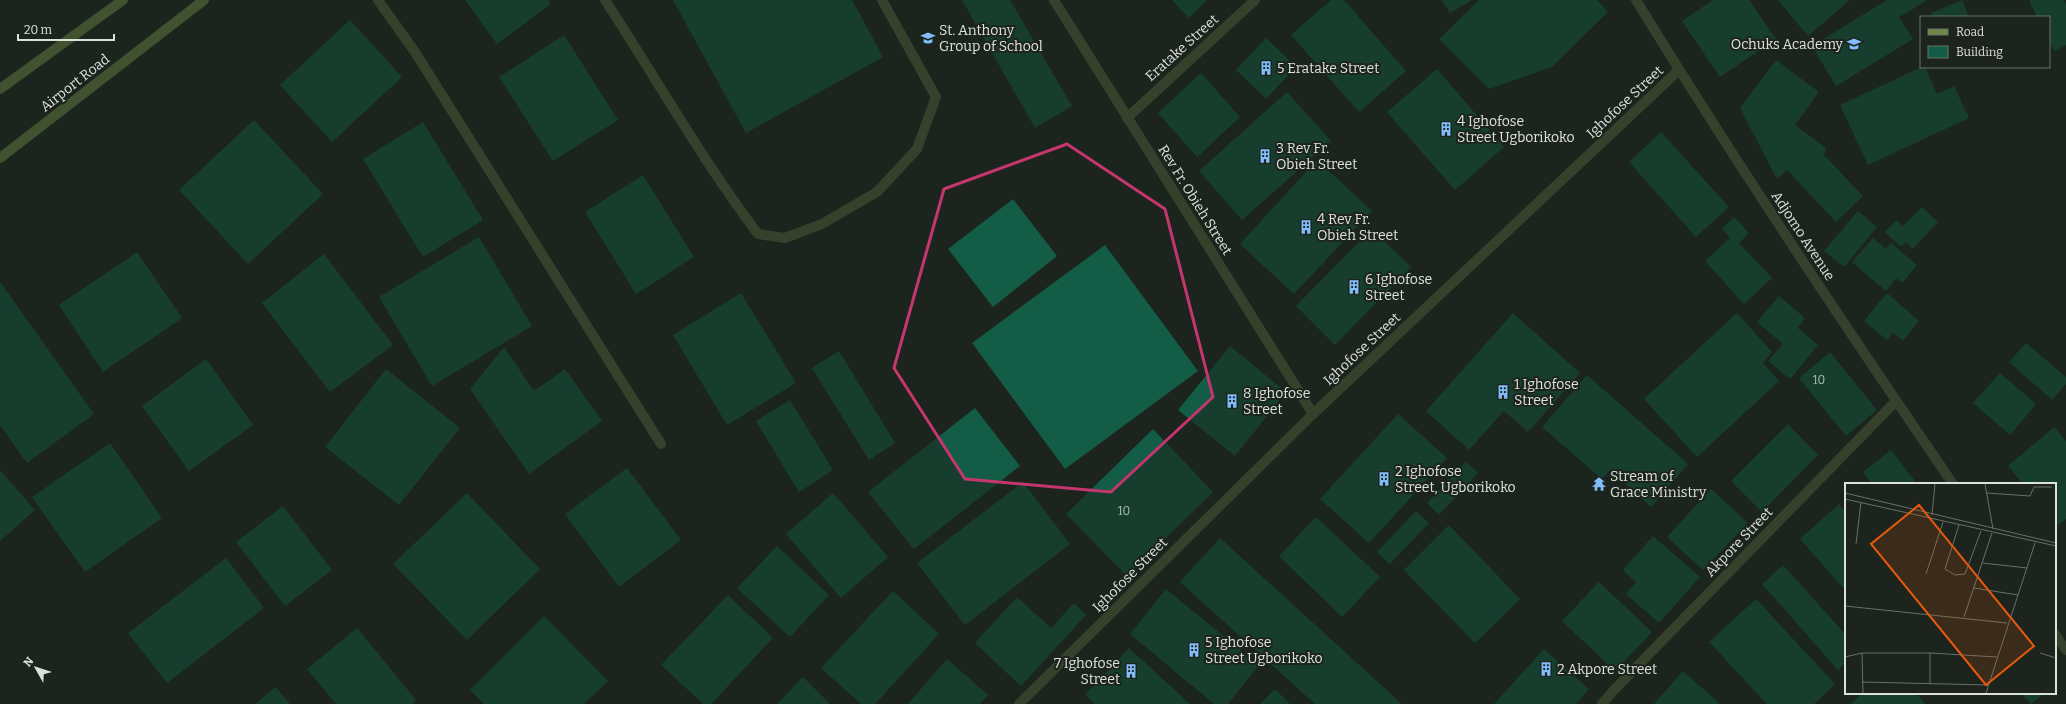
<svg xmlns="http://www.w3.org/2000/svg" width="2066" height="704" viewBox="0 0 2066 704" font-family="Bitter,serif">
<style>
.building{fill:#135c46}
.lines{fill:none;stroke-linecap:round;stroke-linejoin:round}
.lane{stroke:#54643d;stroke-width:10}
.street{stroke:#54643d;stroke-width:10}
.secondary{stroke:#6f8949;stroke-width:10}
.marked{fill:none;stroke:#c6366e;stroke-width:3;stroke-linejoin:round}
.labels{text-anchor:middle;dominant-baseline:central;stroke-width:4;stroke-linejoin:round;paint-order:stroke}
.number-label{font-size:12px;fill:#aac0b6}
.poi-label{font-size:14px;fill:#dce1dc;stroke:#1c241d;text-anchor:start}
.street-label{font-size:14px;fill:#dce1dc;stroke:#1c241d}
.inset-road{fill:none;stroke:#697069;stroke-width:1}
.view{fill:#e8590c;fill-opacity:0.15;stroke:#e8590c;stroke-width:2}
.inset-edge{fill:none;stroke:#dce1dc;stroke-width:2}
</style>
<rect width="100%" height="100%" fill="#1c241d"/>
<!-- building -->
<g class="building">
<polygon points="465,0 549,0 551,4 497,44"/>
<polygon points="673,0 852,0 883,57 746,133"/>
<polygon points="962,0 1010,0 1072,106 1035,128"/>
<polygon points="1172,0 1207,0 1189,18"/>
<polygon points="1331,0 1344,0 1406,71 1359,112 1291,35"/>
<polygon points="1442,0 1472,0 1450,13"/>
<polygon points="1479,0 1597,0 1608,12 1552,67 1489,89 1439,39"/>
<polygon points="1713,0 1749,0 1776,39 1720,77 1682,21"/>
<polygon points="1778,0 1850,0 1808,36"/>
<polygon points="1887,0 1927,0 1899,17 1913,39 1836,86 1812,46"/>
<polygon points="1962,0 1969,17 1933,17 1931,13"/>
<polygon points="2029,0 2064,0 2066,4 2066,45 2054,51 2049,41 2049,17 2037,17"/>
<polygon points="350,20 402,77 332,142 280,85"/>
<polygon points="564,35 618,120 553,161 499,77"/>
<polygon points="1266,38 1296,67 1266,99 1236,70"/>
<polygon points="1776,60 1819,92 1795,125 1826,148 1824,155 1863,196 1836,222 1787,170 1777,179 1740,108"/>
<polygon points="1922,67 1925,67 1937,94 1954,86 1969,118 1868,165 1840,105"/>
<polygon points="1437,69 1504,147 1455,190 1387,112"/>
<polygon points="1201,73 1240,117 1197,157 1158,113"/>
<polygon points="1287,92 1331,141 1242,220 1199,171"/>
<polygon points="254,120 323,194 248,264 179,190"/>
<polygon points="423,122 483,220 423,257 363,159"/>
<polygon points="1661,132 1729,207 1696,237 1629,162"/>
<polygon points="1317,160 1372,211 1294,294 1240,244"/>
<polygon points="643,175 694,257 636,294 585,212"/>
<polygon points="1013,199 1057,256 993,307 948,249"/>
<polygon points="1922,207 1938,222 1913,249 1906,242 1901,247 1885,232 1896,220 1903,226"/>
<polygon points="1858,211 1877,227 1844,267 1824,251"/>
<polygon points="1734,217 1749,233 1739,243 1772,278 1744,304 1705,261 1730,238 1722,229"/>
<polygon points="1372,229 1411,267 1335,345 1296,306"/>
<polygon points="479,237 532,326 432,386 379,297"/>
<polygon points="1873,238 1886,249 1891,243 1917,265 1902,283 1896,278 1886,291 1852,262"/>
<polygon points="1105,245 1198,371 1065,469 972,343"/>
<polygon points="137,252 182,318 103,372 59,305"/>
<polygon points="324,254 393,345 330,392 262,303"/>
<polygon points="0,282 94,414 27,463 0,425"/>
<polygon points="741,293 796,383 727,425 673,335"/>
<polygon points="1887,293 1919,321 1903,341 1893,332 1887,340 1864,321"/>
<polygon points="1779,296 1805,318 1798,328 1818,345 1790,379 1768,361 1783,344 1757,322"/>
<polygon points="1513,313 1580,373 1528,432 1504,411 1469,450 1426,411"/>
<polygon points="1737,313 1772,352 1763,363 1779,381 1697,457 1644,399"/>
<polygon points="2026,343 2066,377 2066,384 2052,400 2009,362"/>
<polygon points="1230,346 1286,392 1235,456 1178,410"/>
<polygon points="504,347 534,391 565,369 602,421 529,474 470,389"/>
<polygon points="839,351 895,443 869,460 812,368"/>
<polygon points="1830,352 1877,410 1846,436 1799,378"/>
<polygon points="206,359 253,425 189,471 142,406"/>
<polygon points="386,369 460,428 399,505 325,447"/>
<polygon points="2000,373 2036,404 2010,435 1973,403"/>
<polygon points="1587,375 1688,464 1651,507 1610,470 1602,479 1542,427"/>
<polygon points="790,400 833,470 799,492 756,421"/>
<polygon points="975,408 1020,466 914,549 868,492"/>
<polygon points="1398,414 1447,458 1369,543 1320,499"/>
<polygon points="1788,424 1818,455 1762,512 1731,481"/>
<polygon points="2054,427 2066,441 2066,519 2058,525 2055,522 2055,484 2023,484 2008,466"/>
<polygon points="1153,429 1213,492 1127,576 1066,514"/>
<polygon points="110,443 162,518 85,572 32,497"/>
<polygon points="1891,450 1917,484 1872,484 1863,472"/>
<polygon points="1466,462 1478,473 1439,515 1427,503"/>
<polygon points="627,468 681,540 619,587 565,514"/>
<polygon points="0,470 35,510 0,541"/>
<polygon points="1023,482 1070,544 965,625 917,563"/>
<polygon points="1711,489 1748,523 1703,570 1667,537"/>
<polygon points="467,493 540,569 467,640 393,564"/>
<polygon points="833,493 888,557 841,598 786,534"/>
<polygon points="1839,504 1846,513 1846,591 1800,539"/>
<polygon points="283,506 332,570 285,606 236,542"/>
<polygon points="1416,511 1429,523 1390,564 1377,552"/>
<polygon points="1316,517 1380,577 1342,617 1279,556"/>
<polygon points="1449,525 1520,599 1475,643 1404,570"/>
<polygon points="1653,536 1700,577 1659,623 1626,594 1636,582 1623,570"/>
<polygon points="1220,538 1402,704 1315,704 1180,582"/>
<polygon points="777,546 829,595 790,637 737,588"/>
<polygon points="226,558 264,608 167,683 128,633"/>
<polygon points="1783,565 1846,635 1846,662 1838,670 1762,584"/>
<polygon points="1599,582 1652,632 1615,671 1562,621"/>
<polygon points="1166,589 1259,665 1228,704 1214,704 1130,634"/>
<polygon points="893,591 939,634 875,704 861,704 821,668"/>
<polygon points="728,595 773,638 711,704 703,704 661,665"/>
<polygon points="1017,597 1051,628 1074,603 1086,615 1021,686 975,643"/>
<polygon points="1756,599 1835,684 1814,704 1767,704 1709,642"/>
<polygon points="544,616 608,681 584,704 484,704 470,690"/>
<polygon points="357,628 416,700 412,704 336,704 307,669"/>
<polygon points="1129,648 1190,704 1095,704 1085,695"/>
<polygon points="1544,649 1589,689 1576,704 1494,704"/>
<polygon points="947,659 988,695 980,704 908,704"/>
<polygon points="1683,671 1720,704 1654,704"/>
<polygon points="803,677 830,704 777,704"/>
<polygon points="276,687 290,704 255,704"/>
<polygon points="1275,689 1290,704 1260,704"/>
<polygon points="1863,693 1916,693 1925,704 1851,704"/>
<polygon points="2021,693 2045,693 2031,704"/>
</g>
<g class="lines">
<!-- lane -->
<g class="lane">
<polyline points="378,0 415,52 661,444"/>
<path d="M605 0C656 78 702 160 758 234L785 238 822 224 877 192 917 149 936 97 882 0"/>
</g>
<!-- street -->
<g class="street">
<polyline points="1054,0 1313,414"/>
<path d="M1636 0C1737 165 1844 325 1953 484"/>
<polyline points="1127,118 1255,0"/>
<polyline points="2055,634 2066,650"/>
<polyline points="1019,704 1313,414 1679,70"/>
<polyline points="1602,704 1615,689 1896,401"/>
</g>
<!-- secondary -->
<g class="secondary">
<polyline points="0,89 123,0"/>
<polyline points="0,158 204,0"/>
</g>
</g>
<!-- marked area -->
<path d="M0 0H2066V704H0ZM1067 144 1165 209 1213 397 1111 492 965 479 894 368 944 189Z" fill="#1c241d" fill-opacity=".55" fill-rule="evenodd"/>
<path class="marked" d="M1067 144 1165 209 1213 397 1111 492 965 479 894 368 944 189Z"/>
<!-- icons -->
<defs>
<symbol id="school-bare" viewBox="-9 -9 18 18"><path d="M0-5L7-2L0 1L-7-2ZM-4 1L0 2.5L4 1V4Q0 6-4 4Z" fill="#81bdfa" stroke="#1c241d" stroke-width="2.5" paint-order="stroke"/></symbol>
<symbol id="building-bare" viewBox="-9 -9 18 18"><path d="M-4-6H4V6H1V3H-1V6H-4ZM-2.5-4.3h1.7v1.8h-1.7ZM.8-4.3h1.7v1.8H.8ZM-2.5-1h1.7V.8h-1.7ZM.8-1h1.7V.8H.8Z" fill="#81bdfa" stroke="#1c241d" stroke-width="2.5" paint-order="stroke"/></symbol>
<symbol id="temple-bare" viewBox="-9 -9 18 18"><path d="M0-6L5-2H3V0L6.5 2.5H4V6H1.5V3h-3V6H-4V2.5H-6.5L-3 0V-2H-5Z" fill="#81bdfa" stroke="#1c241d" stroke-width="2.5" paint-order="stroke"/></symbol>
</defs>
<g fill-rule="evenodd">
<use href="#school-bare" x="918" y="28" width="20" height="20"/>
<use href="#school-bare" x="1844" y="34" width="20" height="20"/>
<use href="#building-bare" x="1256" y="58" width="20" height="20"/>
<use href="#building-bare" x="1436" y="119" width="20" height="20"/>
<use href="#building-bare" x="1255" y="146" width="20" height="20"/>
<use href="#building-bare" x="1296" y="217" width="20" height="20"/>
<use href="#building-bare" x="1344" y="277" width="20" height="20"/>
<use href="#building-bare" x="1493" y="382" width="20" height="20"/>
<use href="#building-bare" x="1222" y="391" width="20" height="20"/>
<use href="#building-bare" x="1374" y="469" width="20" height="20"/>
<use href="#temple-bare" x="1589" y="474" width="20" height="20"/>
<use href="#building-bare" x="1184" y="640" width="20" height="20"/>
<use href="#building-bare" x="1536" y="659" width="20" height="20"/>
<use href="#building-bare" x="1121" y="661" width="20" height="20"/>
</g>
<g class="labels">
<!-- number labels -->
<g class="number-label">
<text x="1819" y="380">10</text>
<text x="1124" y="511">10</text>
</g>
<!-- poi labels -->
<g class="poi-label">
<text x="939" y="30">St. Anthony<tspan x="939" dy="16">Group of School</tspan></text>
<text x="1843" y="44" text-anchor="end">Ochuks Academy</text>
<text x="1277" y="68">5 Eratake Street</text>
<text x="1457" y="121">4 Ighofose<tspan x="1457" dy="16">Street Ugborikoko</tspan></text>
<text x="1276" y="148">3 Rev Fr.<tspan x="1276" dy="16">Obieh Street</tspan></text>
<text x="1317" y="219">4 Rev Fr.<tspan x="1317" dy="16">Obieh Street</tspan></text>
<text x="1365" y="279">6 Ighofose<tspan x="1365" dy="16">Street</tspan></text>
<text x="1514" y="384">1 Ighofose<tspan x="1514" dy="16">Street</tspan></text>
<text x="1243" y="393">8 Ighofose<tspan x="1243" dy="16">Street</tspan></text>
<text x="1395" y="471">2 Ighofose<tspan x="1395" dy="16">Street, Ugborikoko</tspan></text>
<text x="1610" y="476">Stream of<tspan x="1610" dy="16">Grace Ministry</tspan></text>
<text x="1205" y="642">5 Ighofose<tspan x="1205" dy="16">Street Ugborikoko</tspan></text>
<text x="1120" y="663" text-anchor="end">7 Ighofose<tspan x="1120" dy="16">Street</tspan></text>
<text x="1557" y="669">2 Akpore Street</text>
</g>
<!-- street labels -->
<g class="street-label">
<text transform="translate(1182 48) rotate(-42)">Eratake Street</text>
<text transform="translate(75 83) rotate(-38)">Airport Road</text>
<text transform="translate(1625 102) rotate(-43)">Ighofose Street</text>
<text transform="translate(1195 200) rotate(58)">Rev Fr. Obieh Street</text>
<text transform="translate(1803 236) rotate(57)">Adjomo Avenue</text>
<text transform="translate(1362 349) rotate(-43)">Ighofose Street</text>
<text transform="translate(1739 542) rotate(-46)">Akpore Street</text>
<text transform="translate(1130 575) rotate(-45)">Ighofose Street</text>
</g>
</g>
<!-- overview -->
<g transform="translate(1845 483)">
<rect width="211" height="211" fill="#1c241d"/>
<path class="inset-road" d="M140 1 148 46M0 10 211 60M142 10 185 13 189 4H207M0 16 211 63M87 32 90 1M114 42 100 86 110 92 120 91 136 48M11 61 16 19M138 80 182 85M81 91 98 39M129 105 173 112M0 123 162 140M119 134 147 50M17 170 18 210M85 170V200M195 170 211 175M0 174 17 170H85L152 174M17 199 143 202M141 210 190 60"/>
<path class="view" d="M74 22 189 163 141 202 26 61Z"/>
<rect width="211" height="211" class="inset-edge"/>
</g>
<!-- legend -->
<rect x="1920" y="16" width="130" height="52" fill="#1c241d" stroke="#697069"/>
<rect x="1928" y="29" width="20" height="6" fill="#6f8949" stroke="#697069"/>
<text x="1956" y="36" font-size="12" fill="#dce1dc">Road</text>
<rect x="1928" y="46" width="20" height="12" fill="#135c46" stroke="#697069"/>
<text x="1956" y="56" font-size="12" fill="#dce1dc">Building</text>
<!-- north arrow -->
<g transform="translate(36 668) rotate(309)" stroke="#1c241d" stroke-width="3" paint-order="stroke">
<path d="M0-3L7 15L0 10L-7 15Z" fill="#dce1dc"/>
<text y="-6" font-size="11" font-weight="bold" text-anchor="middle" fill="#dce1dc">N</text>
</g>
<!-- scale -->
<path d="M18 34v6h96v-6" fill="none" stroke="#dce1dc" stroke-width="2"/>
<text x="24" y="34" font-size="12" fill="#dce1dc" stroke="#1c241d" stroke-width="3" paint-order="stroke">20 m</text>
</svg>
